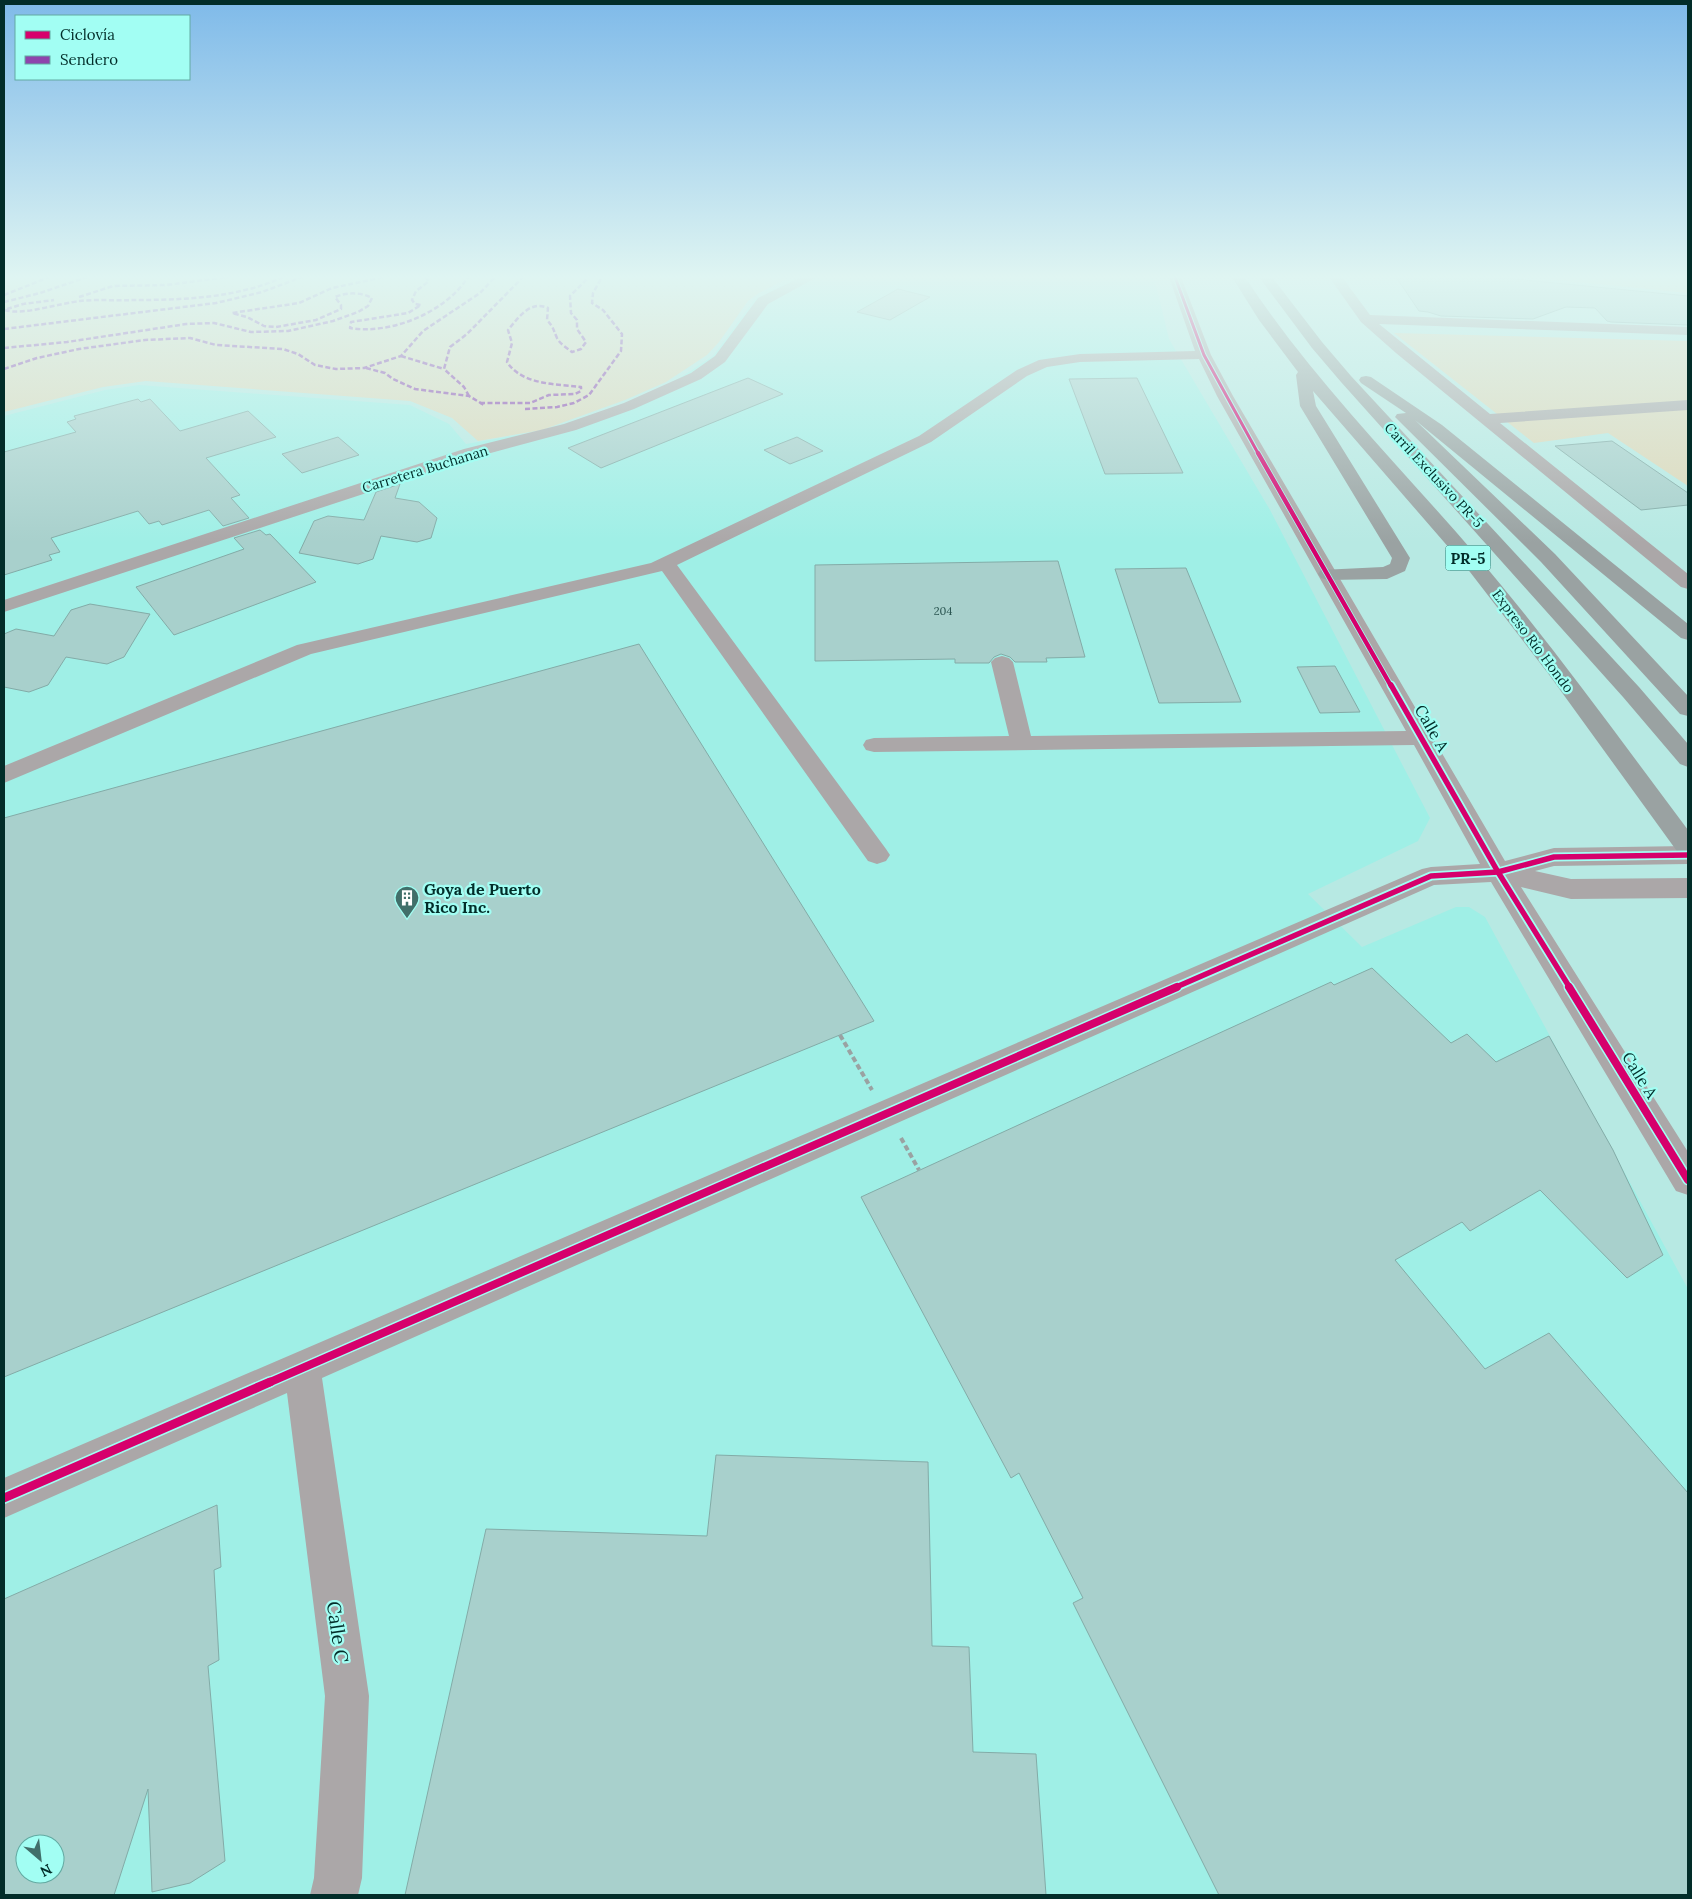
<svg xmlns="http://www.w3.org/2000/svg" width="1692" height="1899" viewBox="0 0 1692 1899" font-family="Lora,serif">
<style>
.built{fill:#9fefe6;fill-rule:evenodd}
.green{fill:#ded8b9}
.building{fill:#a8d0cc;stroke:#83aba7;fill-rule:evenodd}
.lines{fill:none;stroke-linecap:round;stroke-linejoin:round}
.path{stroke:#9aa2a2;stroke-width:4;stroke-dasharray:5.5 3;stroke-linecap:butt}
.minor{fill:#aba7a8;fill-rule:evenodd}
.highway{fill:#9aa2a2;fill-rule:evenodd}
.quiet{stroke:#8e44ad;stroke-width:2.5;stroke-dasharray:5 2.5;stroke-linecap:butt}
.cycleway-far4-casing{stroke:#a2fef3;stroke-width:5}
.cycleway-far3-casing{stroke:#a2fef3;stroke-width:6}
.cycleway-far2-casing{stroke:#a2fef3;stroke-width:9}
.cycleway-far1-casing{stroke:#a2fef3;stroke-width:11}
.cycleway-casing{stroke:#a2fef3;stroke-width:12}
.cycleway-far4{stroke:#d6006c;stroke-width:3}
.cycleway-far3{stroke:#d6006c;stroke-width:4.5}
.cycleway-far2{stroke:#d6006c;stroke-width:5.5}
.cycleway-far1{stroke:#d6006c;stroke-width:8}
.cycleway{stroke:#d6006c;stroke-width:9}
.labels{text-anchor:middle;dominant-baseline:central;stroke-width:4.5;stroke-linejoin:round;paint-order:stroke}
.far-number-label{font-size:11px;fill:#2c5652}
.far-street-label{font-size:14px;fill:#022d29;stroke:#a2fef3}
.shield{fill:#a2fef3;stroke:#326c66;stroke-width:1}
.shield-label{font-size:15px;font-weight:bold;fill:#022d29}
.street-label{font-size:16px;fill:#022d29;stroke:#a2fef3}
.poi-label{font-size:16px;font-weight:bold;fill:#022d29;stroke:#a2fef3;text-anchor:start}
.near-street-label{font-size:19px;fill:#022d29;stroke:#a2fef3}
</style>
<rect width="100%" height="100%" fill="#b7e9e3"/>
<!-- built -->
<path class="built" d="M798 277H1154L1169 339 1270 510 1430 818 1418 841 1308 894 1362 947 1456 907H1469L1485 917 1688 1289V1895H4V416L105 390 139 385 410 405 449 424 466 444 543 431 625 403 678 379 713 356 755 299ZM25 1844H55V1874H25Z"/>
<!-- green -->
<g class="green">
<polygon points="4,277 790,277 759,293 748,301 719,342 707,355 666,382 625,400 542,430 478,441 452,418 410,401 146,381 103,387 4,412"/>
<polygon points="1528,277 1688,277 1688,293"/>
<polygon points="1394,333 1688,341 1688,486 1608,433 1534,443"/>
</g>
<!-- building -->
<g class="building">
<polygon points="1396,277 1494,277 1688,296 1688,325 1611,322 1607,321 1595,308 1566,307 1533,319 1441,316 1428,312 1419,311"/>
<polygon points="898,289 930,297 890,320 857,312"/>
<polygon points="748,378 783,394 601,468 568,448"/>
<polygon points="1137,378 1183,473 1105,474 1069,379"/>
<polygon points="138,399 141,402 150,399 180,431 248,411 276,437 206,458 240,495 231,498 249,518 223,526 209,510 162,525 159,521 149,524 138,511 51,538 60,552 49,555 52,560 4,575 4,452 76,432 67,422 76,419 74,416"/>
<polygon points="338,437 359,455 302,473 282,454"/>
<polygon points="797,437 823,451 790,464 764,450"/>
<polygon points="1612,441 1688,493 1688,505 1641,510 1555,446"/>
<polygon points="400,484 395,498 419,502 437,518 431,538 417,542 381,536 373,559 358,564 299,553 314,521 328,516 364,520 376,492"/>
<polygon points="260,530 266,535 270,534 316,582 174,635 136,587 244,549 234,538"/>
<polygon points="1058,561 1085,657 1046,658 1047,662 1015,662 1010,657 1001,654 994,657 989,663 955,663 955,659 815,661 815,565"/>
<polygon points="1186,568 1241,702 1159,703 1115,569"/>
<polygon points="90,604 150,614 124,657 107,664 66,657 48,685 29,692 4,687 4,634 16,629 54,636 71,610"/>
<polygon points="639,644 874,1021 4,1377 4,818"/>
<polygon points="1335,666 1360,712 1320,713 1297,667"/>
<polygon points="1372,968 1451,1043 1467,1034 1496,1062 1549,1036 1613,1150 1663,1255 1627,1278 1540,1190 1470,1231 1462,1222 1395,1260 1485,1369 1549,1333 1688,1493 1688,1895 1219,1895 1073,1603 1083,1598 1019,1473 1011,1478 861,1197 1331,982 1334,985"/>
<polygon points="716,1455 928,1462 932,1646 969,1647 973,1752 1036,1754 1046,1895 405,1895 486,1529 707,1536"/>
<path d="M217 1505 221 1567 214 1570 219 1660 208 1666 225 1861 190 1883 152 1892 148 1789 114 1895H4V1599ZM25 1844H55V1874H25Z"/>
</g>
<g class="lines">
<!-- path -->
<g class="path">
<polyline points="840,1035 872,1090"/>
<polyline points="901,1138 919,1170"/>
</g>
<!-- minor -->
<g class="minor">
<polygon points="801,277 817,277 768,304 725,362 701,379 634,409 576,430 476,457 4,612 4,600 464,449 564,424 624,403 691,373 715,356 758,298"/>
<polygon points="1169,277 1181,277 1211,355 1233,396 1505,861 1554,848 1688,846 1688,864 1554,866 1535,871 1571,879 1688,878 1688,898 1571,899 1521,887 1688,1152 1688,1195 1676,1191 1491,882 1434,885 322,1378 369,1696 362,1878 358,1895 310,1895 314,1878 325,1696 287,1393 4,1518 4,1478 1422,869 1431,867 1480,864 1414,745 874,752 866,750 863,745 866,740 874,738 1009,736 991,662 995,658 1002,656 1009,658 1013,662 1031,736 1406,731 1217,396 1199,359 1080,362 1047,367 1027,376 931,442 677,565 886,849 890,855 886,861 877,864 868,861 662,571 311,654 4,783 4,766 297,645 651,563 919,436 1017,370 1039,360 1080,354 1195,351"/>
<polygon points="1329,277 1342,277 1370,315 1688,327 1688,335 1379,324 1490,414 1688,400 1688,410 1500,423 1688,574 1688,589 1681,587 1396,353 1361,322"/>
</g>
<!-- highway -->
<g class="highway">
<path d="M1232 277H1245C1312 379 1397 463 1476 555 1551 643 1619 738 1688 830V857L1679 854 1550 676 1470 572 1313 391 1316 406 1410 558 1405 571 1387 579 1328 580 1321 578 1318 574 1321 570 1383 567 1390 564 1392 558 1300 406 1296 375 1298 372 1259 320Z"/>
<polygon points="1259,277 1272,277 1322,342 1351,376 1639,687 1688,744 1688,767 1680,764 1623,697 1341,382 1312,348"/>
<polygon points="1366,376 1371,377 1442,425 1688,624 1688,640 1681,638 1415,420 1555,554 1688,696 1688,716 1680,714 1541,562 1395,417 1397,414 1406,413 1361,383 1359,380 1361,377"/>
</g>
<!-- quiet -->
<g class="quiet">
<path d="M425 277 429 281 416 291 412 300 415 304 421 305 408 313 351 322 350 328C391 335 446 312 468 277"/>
<polyline points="4,295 49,277"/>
<polyline points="79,297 113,286 166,285 228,277"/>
<polyline points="4,302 40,293 87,277"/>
<polyline points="7,309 23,304 54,300"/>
<path d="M5 310C22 316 60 303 80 301 97 299 116 301 133 300 183 300 238 298 283 277"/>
<polyline points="4,329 216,303 262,292 302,277"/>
<path d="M4 348 67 342 186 324 214 323 251 332 288 331 333 321 358 312 368 306 372 298C361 292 347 292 335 297L341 305V309L316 320 276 327 264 326 247 317 232 313 299 303 332 288 384 277"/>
<polyline points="401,356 444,369"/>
<polyline points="366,368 385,373 393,379 415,389 469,396 484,405"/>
<polyline points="4,369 37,358 79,349 145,340 190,338 216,345 283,349 298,354 315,365 336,369 364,368 401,356 423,331 480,293 495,277"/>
<polyline points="469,396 464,387 444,369 450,347 467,334 523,277"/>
<path d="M480 403H530L549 395 575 394 581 391V387C556 384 522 385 507 362L512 343 508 330C519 317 530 300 548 308L547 320C554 328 553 329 557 338 560 344 567 348 572 352L581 349 586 342 577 329V320L571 313 570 296 589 277"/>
<polyline points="525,409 557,407 574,403 589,395 621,351 622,334 603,310 592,303 593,293 602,277"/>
</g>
<defs>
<polyline id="cycleway-far4" points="1175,277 1204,355 1259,455"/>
<polyline id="cycleway-far3" points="1258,453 1391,686"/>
<g id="cycleway-far2">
<polyline points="1391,685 1498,872 1570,988"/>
<polyline points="1174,988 1431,876 1498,872 1554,857 1688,855"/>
</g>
<g id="cycleway-far1">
<polyline points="1569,987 1688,1180"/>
<polyline points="268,1383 1177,987"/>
</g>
<polyline id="cycleway" points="4,1498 270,1382"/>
</defs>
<!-- cycleway-far4 casing -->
<use href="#cycleway-far4" class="cycleway-far4-casing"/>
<!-- cycleway-far3 casing -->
<use href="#cycleway-far3" class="cycleway-far3-casing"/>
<!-- cycleway-far2 casing -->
<use href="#cycleway-far2" class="cycleway-far2-casing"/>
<!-- cycleway-far1 casing -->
<use href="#cycleway-far1" class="cycleway-far1-casing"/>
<!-- cycleway casing -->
<use href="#cycleway" class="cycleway-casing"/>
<!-- cycleway-far4 -->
<use href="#cycleway-far4" class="cycleway-far4"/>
<!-- cycleway-far3 -->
<use href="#cycleway-far3" class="cycleway-far3"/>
<!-- cycleway-far2 -->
<use href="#cycleway-far2" class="cycleway-far2"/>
<!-- cycleway-far1 -->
<use href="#cycleway-far1" class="cycleway-far1"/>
<!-- cycleway -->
<use href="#cycleway" class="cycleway"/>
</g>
<!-- sky -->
<linearGradient id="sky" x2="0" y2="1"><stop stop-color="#7fbae9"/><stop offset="0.51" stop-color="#dff5f2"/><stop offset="1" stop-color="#dff5f2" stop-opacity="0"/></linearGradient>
<rect width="1692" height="543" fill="url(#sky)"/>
<!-- icons -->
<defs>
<symbol id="building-pin" viewBox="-11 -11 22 30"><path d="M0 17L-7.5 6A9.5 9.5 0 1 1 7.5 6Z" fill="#416f6a" stroke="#a2fef3"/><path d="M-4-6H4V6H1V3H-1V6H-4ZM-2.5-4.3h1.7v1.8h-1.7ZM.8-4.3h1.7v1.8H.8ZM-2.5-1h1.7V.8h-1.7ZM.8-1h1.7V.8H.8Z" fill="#fff"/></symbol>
</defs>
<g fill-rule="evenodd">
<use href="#building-pin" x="393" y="884" width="28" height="38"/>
</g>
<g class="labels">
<!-- far-number labels -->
<g class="far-number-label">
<text x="943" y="611">204</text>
</g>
<!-- far-street labels -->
<g class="far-street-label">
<text transform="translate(425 469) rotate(-17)">Carretera Buchanan</text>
<text transform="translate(1434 475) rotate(47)">Carril Exclusivo PR-5</text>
<text transform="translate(1533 641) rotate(53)">Expreso Río Hondo</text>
</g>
<!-- shield labels -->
<rect class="shield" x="1445.5" y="545.5" width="45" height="25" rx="4"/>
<g class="shield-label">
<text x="1468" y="558">PR-5</text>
</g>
<!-- street labels -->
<g class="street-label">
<text transform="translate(1432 728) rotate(60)">Calle A</text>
<text transform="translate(1640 1075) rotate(58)">Calle A</text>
</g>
<!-- poi labels -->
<g class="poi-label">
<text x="424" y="889">Goya de Puerto<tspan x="424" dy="18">Rico Inc.</tspan></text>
</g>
<!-- near-street labels -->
<g class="near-street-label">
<text transform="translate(338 1632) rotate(82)">Calle C</text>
</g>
</g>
<!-- border -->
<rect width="1692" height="1899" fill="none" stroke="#022d29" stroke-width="10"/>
<!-- legend -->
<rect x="15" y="15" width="175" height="65" fill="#a2fef3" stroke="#62aaa2"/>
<rect x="25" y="31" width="25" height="8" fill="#d6006c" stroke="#62aaa2"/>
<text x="60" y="40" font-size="15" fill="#022d29">Ciclovía</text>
<rect x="25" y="56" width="25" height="8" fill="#8e44ad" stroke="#62aaa2"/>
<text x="60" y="65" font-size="15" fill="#022d29">Sendero</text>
<!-- north arrow -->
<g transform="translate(40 1859) rotate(152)"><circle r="24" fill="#a2fef3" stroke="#62aaa2"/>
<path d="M0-4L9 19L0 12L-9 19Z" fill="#416f6a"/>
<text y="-8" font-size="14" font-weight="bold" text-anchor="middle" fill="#022d29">N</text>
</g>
</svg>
